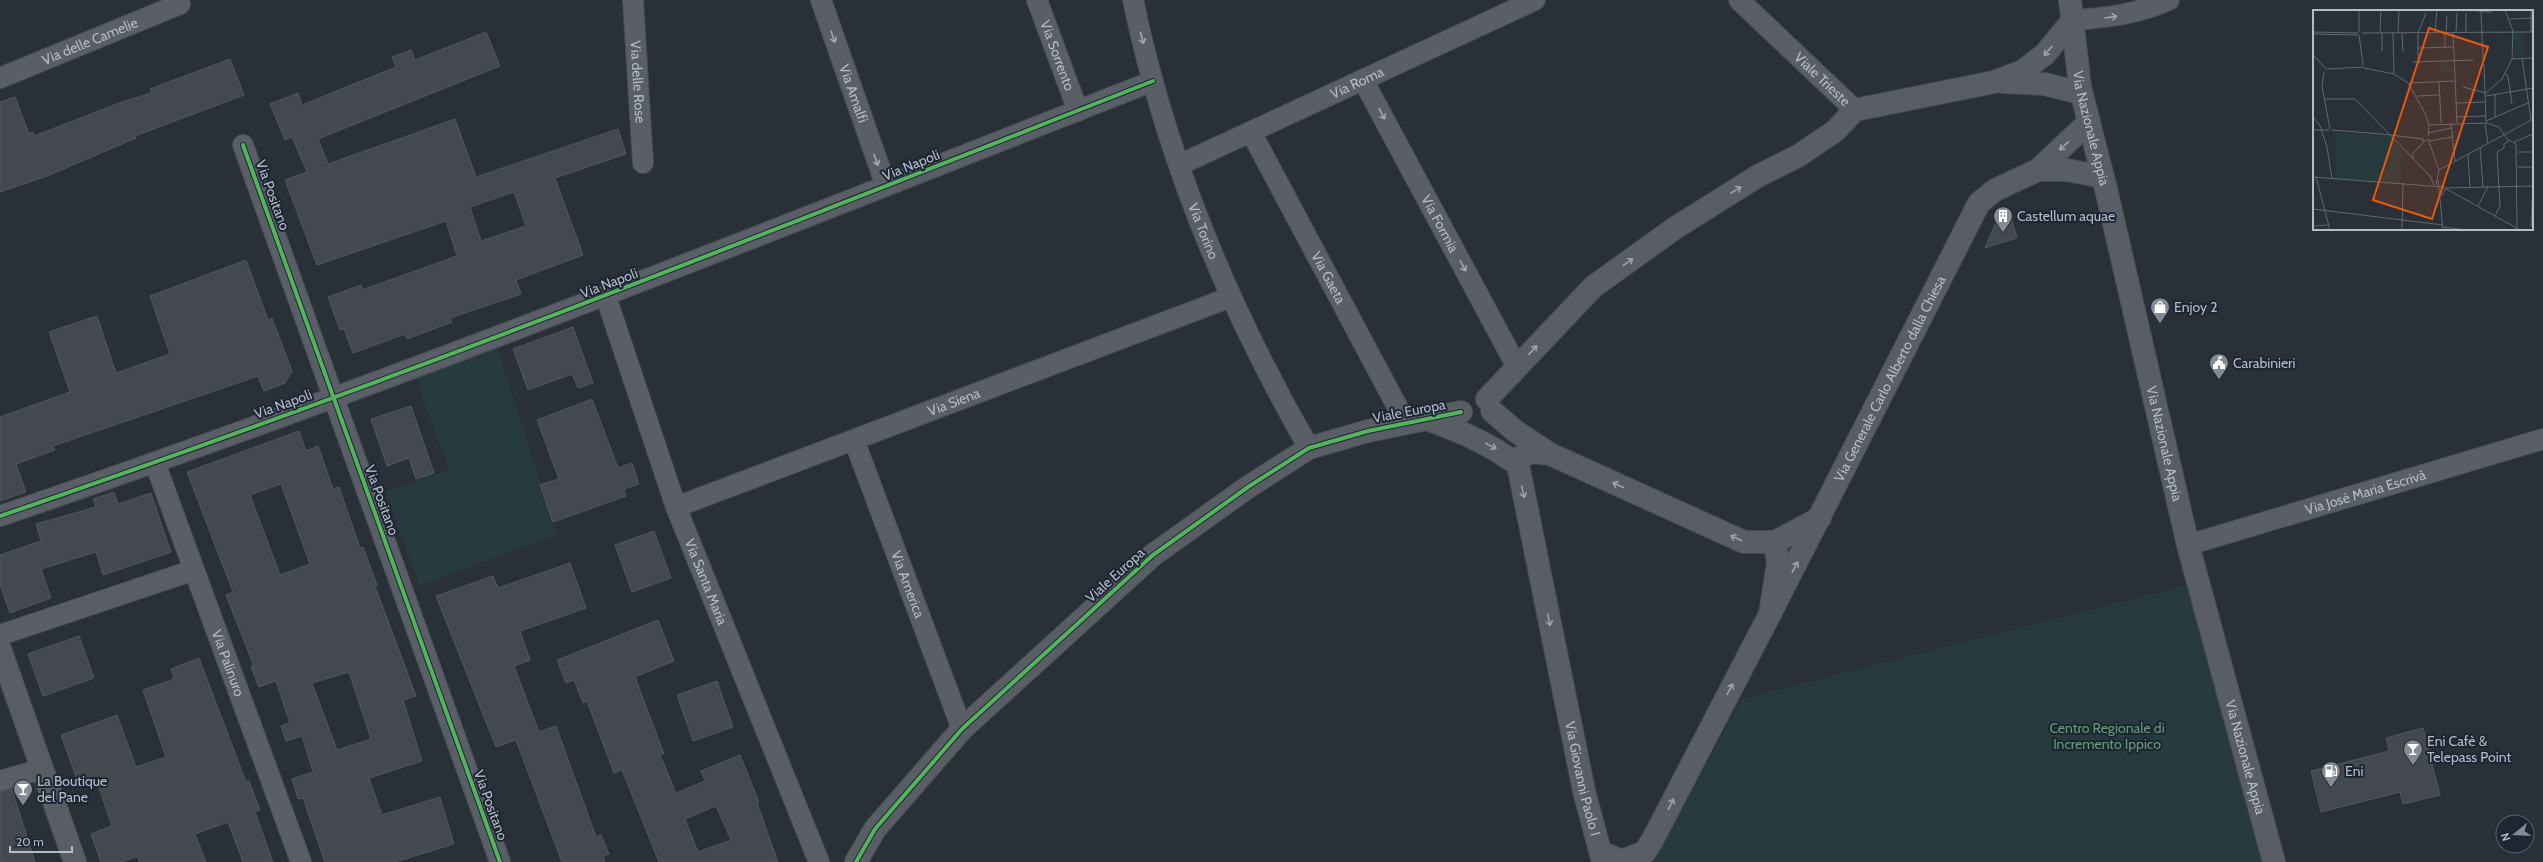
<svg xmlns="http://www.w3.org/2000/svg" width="2543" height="862" viewBox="0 0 2543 862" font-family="Cabin,sans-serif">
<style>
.green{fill:#273a3e}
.building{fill:#444950;stroke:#52575f;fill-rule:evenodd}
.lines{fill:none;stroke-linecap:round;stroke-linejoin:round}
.street-casing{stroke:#484c53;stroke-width:22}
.secondary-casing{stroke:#484c53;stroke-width:24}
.street{stroke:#5a5e66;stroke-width:20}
.secondary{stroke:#595d64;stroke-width:22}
.cycleway-casing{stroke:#1d2633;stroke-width:6}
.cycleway{stroke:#56b35d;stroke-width:4}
.oneway{stroke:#a2a9b5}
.oneway2{stroke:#9da4b0}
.labels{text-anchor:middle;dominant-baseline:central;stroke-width:4;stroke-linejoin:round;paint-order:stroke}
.street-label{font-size:14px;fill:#b4bcc9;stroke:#1d2633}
.poi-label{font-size:14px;fill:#b4bcc9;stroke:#1d2633;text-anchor:start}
.park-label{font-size:14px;fill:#6b9a76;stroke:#1d2633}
.inset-road{fill:none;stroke:#616872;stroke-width:1}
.view{fill:#e8590c;fill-opacity:0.15;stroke:#e8590c;stroke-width:2}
.inset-edge{fill:none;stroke:#b4bcc9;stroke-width:2}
</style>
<rect width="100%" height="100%" fill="#2a3038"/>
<!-- green -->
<g class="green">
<polygon points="497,347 557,534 420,586 385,491 449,470 415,376"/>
<polygon points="2199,582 2274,862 1653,862 1742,699"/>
</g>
<!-- building -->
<g class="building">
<path d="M486 32 500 66 318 139 328 164 455 119 476 177 618 129 626 154 555 178 583 255 516 280 521 294 450 318 452 322 407 339 405 334 353 353 344 329 340 330 328 297 361 285 362 290 457 256 446 221 317 265 285 180 307 172 292 137 285 140 270 104 298 93 302 105 396 67 392 57 411 50 415 60ZM514 192 526 226 481 241 470 207Z"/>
<polygon points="230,59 244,95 135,136 136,138 47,176 0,192 0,102 15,97 29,134 33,132 34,136 122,102 152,93 150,89"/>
<polygon points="2011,217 2017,238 1985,248 1996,222"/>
<polygon points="246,260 268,320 272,318 292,371 285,383 264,391 258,376 53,446 55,450 16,464 26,492 0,501 0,417 70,392 49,332 97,316 116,373 170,354 150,296"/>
<polygon points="573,327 593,383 578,388 572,374 528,390 513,349"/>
<polygon points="592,399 618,468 632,463 639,484 624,489 626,496 553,522 540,485 559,479 537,420"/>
<polygon points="411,406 434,473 416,479 409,458 387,466 371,419"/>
<path d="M299 431 306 451 318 446 333 489 339 487 360 548 363 547 377 585 375 586 416 696 403 700 422 761 369 778 382 815 440 797 454 844 395 862H325L303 798 298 799 292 779 313 772 302 736 286 741 281 726 290 723 276 681 259 687 251 667 254 666 226 595 233 592 187 472ZM281 484 310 564 280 575 250 495ZM349 672 371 739 337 750 312 683Z"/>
<polygon points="114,492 118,504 151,493 171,552 103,575 96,552 41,569 51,598 10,613 0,585 0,555 41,541 36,524 96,507 93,499"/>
<polygon points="654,531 671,578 632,592 615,545"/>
<polygon points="570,563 586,608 520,631 530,660 514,666 539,732 556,726 596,837 601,835 609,854 603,856 605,862 562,862 516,740 496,747 436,596 493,576 498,588"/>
<path d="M658 620 674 661 635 677 664 754 660 755 676 793 705 781 701 771 740 755 759 802 757 803 778 862H659L622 770 614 773 587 701 583 703 574 680 566 683 557 660ZM716 806 731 840 698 852 685 819Z"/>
<polygon points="79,636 94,678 43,696 28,654"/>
<polygon points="199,658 246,782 249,781 260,810 255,812 273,862 243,862 228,822 195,834 206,862 139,862 138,856 122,862 101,862 91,834 112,826 97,782 80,788 61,735 117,715 136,767 166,757 143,690 174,679 171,669"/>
<polygon points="717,681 733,727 693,741 677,695"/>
<polygon points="2423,728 2440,795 2403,804 2400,792 2321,812 2311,771 2389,751 2386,738"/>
<polygon points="12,790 35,862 0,862 0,792"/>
</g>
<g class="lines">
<defs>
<g id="street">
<path id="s1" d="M633 0 643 163"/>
<path id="s2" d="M821 0 886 186"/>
<path id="s3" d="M1037 0 1078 111"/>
<path id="s4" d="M1133 0C1166 158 1229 309 1309 448"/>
<path id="s5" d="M1739 0 1855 110"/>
<path d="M2073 20C2106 18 2138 14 2169 0"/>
<path id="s6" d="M0 78 180 4"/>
<path id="s7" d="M1363 80 1517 367"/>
<path id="s8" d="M1251 132 1406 423"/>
<polyline points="243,145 500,862"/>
<path id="s9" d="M1179 165 1535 0"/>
<path id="s10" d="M606 297 676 507 819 862"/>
<path id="s11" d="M854 440 962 729"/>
<path id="s12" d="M155 463 301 862"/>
<path id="s13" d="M676 507 1231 297"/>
<path d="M0 516C389 384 771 231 1153 81"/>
<path id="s14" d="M2188 545 2543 439"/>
<polyline points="0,635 194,570"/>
<polyline points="0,781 42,769"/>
</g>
<g id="secondary">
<path id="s15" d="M2070 0 2080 87 2106 189 2188 545 2274 862"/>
<polyline points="2003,82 2044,84 2081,93"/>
<polyline points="2038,170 2067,170 2103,177"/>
<polyline points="1487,399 1593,287 1675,228 1758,176 1798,156 1835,131 1855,110 1994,82 2023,71 2045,54 2073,20"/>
<polyline points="1492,411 1515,431 1550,454 1744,542 1775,542 1820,518"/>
<path d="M1429 420C1462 432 1490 444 1518 465"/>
<path id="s16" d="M1550 454 1532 452 1522 456 1518 465 1584 791 1603 862"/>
<path id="s17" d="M1770 614 1979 203 1995 190 2038 170 2089 122"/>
<polyline points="0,649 75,862"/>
<polyline points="1602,853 1622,861 1645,852 1653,839 1770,614 1778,563 1775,542"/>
<polyline points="856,862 875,829 962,729 1153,555 1248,487 1309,448 1368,431 1461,412"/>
</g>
</defs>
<!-- street casing -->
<use href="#street" class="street-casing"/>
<!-- secondary casing -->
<use href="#secondary" class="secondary-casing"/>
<!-- street -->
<use href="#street" class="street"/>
<!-- secondary -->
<use href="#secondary" class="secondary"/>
<defs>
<g id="cycleway">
<polyline points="243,145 500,862"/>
<path d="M0 516C389 384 771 231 1153 81"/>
<polyline points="856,862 875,829 962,729 1153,555 1248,487 1309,448 1368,431 1461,412"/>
</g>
</defs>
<!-- cycleway casing -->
<use href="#cycleway" class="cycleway-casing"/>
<!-- cycleway -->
<use href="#cycleway" class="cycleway"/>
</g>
<!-- one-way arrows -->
<defs><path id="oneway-shaft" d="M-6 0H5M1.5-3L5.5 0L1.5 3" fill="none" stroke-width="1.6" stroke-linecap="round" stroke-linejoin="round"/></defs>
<g class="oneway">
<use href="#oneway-shaft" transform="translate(2111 17) rotate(-9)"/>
<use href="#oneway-shaft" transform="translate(833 37) rotate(71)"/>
<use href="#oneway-shaft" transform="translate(1142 38) rotate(75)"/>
<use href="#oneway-shaft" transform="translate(1382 114) rotate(62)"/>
<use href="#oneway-shaft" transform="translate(876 160) rotate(71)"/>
<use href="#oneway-shaft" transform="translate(1463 266) rotate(62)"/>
</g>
<g class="oneway2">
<use href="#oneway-shaft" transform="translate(2048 51) rotate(131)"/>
<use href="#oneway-shaft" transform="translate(2064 146) rotate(137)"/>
<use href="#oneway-shaft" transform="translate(1736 190) rotate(-32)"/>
<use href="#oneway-shaft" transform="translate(1628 262) rotate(-36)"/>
<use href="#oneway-shaft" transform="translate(1533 350) rotate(-47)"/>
<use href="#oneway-shaft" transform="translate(1491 446) rotate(28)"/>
<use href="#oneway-shaft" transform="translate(1618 485) rotate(-156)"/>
<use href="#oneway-shaft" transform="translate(1523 492) rotate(78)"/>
<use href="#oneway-shaft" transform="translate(1736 538) rotate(-156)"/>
<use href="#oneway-shaft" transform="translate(1795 567) rotate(-62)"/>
<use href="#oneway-shaft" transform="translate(1549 620) rotate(78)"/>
<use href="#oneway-shaft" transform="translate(1730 689) rotate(-62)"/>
<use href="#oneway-shaft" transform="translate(1671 804) rotate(-63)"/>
</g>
<!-- icons -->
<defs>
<symbol id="building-pin" viewBox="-11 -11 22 30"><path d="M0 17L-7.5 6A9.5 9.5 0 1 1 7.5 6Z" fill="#848b96" stroke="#1d2633"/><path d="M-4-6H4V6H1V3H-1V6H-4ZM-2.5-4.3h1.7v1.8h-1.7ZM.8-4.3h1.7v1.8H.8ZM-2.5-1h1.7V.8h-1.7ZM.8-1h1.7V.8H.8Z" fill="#fff"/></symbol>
<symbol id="shop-pin" viewBox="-11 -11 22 30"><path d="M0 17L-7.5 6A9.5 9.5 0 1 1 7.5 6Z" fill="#848b96" stroke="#1d2633"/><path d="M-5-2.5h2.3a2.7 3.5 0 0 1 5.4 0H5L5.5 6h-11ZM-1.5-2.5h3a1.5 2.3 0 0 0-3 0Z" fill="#fff"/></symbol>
<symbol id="civic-pin" viewBox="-11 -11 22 30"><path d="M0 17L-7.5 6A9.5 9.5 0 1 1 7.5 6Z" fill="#848b96" stroke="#1d2633"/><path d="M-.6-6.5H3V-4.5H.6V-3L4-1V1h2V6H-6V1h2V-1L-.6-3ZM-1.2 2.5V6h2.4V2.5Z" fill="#fff"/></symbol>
<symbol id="bar-pin" viewBox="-11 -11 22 30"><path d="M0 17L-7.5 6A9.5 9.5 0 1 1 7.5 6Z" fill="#848b96" stroke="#1d2633"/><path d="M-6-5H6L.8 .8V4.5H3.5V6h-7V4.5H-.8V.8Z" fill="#fff"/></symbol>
<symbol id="fuel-pin" viewBox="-11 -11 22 30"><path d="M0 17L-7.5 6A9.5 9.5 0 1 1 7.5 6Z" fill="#848b96" stroke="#1d2633"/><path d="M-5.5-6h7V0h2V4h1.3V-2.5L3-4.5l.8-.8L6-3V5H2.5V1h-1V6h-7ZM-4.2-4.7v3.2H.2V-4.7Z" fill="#fff"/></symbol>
</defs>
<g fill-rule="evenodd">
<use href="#building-pin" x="1992" y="205" width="22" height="30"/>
<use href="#shop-pin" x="2149" y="296" width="22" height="30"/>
<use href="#civic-pin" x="2208" y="352" width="22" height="30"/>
<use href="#bar-pin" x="2402" y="738" width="22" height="30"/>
<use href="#fuel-pin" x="2320" y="760" width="22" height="30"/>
<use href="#bar-pin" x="12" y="778" width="22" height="30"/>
</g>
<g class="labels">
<!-- street labels -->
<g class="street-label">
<text stroke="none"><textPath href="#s6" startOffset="97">Via delle Camelie</textPath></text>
<text stroke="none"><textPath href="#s3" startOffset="59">Via Sorrento</textPath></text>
<text stroke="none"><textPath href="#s5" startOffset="115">Viale Trieste</textPath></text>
<text stroke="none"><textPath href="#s1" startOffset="82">Via delle Rose</textPath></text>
<text stroke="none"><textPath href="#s9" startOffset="196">Via Roma</textPath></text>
<text stroke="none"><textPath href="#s2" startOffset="99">Via Amalfi</textPath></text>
<text stroke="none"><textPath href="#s15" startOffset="130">Via Nazionale Appia</textPath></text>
<text transform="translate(911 165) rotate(-22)">Via Napoli</text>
<text transform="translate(273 195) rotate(70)">Via Positano</text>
<text stroke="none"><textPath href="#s7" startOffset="163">Via Formia</textPath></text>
<text stroke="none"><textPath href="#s4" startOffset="242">Via Torino</textPath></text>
<text stroke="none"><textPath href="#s8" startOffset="165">Via Gaeta</textPath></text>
<text transform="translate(609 283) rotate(-21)">Via Napoli</text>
<text stroke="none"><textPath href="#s17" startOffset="264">Via Generale Carlo Alberto dalla Chiesa</textPath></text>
<text stroke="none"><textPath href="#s13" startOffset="297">Via Siena</textPath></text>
<text transform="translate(283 404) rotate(-20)">Via Napoli</text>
<text transform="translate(1409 411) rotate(-11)">Viale Europa</text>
<text stroke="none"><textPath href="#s15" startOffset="454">Via Nazionale Appia</textPath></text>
<text stroke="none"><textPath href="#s14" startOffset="185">Via Josè Maria Escrivà</textPath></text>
<text transform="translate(382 500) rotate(70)">Via Positano</text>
<text transform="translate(1115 575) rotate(-42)">Viale Europa</text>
<text stroke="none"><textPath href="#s10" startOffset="302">Via Santa Maria</textPath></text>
<text stroke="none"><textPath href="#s11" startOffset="154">Via America</textPath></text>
<text stroke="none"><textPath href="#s12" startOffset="213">Via Palinuro</textPath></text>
<text stroke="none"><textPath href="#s15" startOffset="778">Via Nazionale Appia</textPath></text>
<text stroke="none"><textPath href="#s16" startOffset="359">Via Giovanni Paolo I</textPath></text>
<text transform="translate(491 805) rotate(70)">Via Positano</text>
</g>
<!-- poi labels -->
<g class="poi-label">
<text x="2017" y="216">Castellum aquae</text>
<text x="2174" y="307">Enjoy 2</text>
<text x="2233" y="363">Carabinieri</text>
<text x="2427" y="741">Eni Cafè &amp;<tspan x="2427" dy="16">Telepass Point</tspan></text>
<text x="2345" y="771">Eni</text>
<text x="37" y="781">La Boutique<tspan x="37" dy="16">del Pane</tspan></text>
</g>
<!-- park labels -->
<g class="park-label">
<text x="2107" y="728">Centro Regionale di<tspan x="2107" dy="16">Incremento Ippico</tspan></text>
</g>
</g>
<!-- overview -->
<g transform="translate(2313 10)">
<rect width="220" height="220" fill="#2a3038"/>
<path d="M211 22V48H200L201 23ZM126 52H133V57H140V63H126ZM23 123 77 126 89 139 87 173 22 169Z" fill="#273a3e"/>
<path class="inset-road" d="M46 0V22M152 0 179 2M168 0 170 49M218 0V22M197 9 220 8M0 22 45 23M132 22V37M133 22 134 6M140 22 144 113M143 22 144 3M153 22V3M49 23 220 22M67 23 68 0M69 23V41M80 23 81 64M85 23 86 0M89 23 90 41M122 23 124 0M0 24 45 25M46 25 50 55M105 38 140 37M0 45 13 59M209 48 218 110M199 49 220 48M100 52 160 50M105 52V23L113 3M171 54 173 113M51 58 81 64 95 73 112 103 116 115 115 126M14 59 51 57M11 62 9 76 17 119M192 64 195 66 199 94M126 71 128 113M96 73 141 71M150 77 173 83M173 83 189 69 199 49 200 21 192 0M182 85V107M104 86 126 85M173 86 220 78M12 89H42L82 130M143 93 173 92M0 107 7 116 14 137 19 169M143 107 173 106M173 111 215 93M138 113 142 151M116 115 173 113 186 117 194 129 203 134 204 218M172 115 175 133M0 120H16M19 120 69 124 110 129V132M115 123 138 118M115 129 126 160 123 175M82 130 117 166 121 175M116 131 139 127M201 132 220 124M167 138 170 177M205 142H218M155 144 157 177M100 148V143L114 129M205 157H220M126 160 220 109M0 167 130 177 207 220M3 167 17 220M125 170 130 220M128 187 133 178 220 176M165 196 175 177M0 199 130 215M182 206 187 196 184 142 191 138V134L196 131M0 216 15 215M130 217 154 220M218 217 220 176M89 220 90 173"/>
<path class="view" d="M116 18 175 37 119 209 60 190Z"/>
<rect width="220" height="220" class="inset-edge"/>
</g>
<!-- north arrow -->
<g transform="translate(2515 834) rotate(252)"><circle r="19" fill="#1d2633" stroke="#59626f"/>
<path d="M0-3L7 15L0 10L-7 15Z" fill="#848b96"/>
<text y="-6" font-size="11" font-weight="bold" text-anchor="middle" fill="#b4bcc9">N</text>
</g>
<!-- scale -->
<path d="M10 846v6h62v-6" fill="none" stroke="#b4bcc9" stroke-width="2"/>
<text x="16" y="846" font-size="12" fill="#b4bcc9" stroke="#1d2633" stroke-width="3" paint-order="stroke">20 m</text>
</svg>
